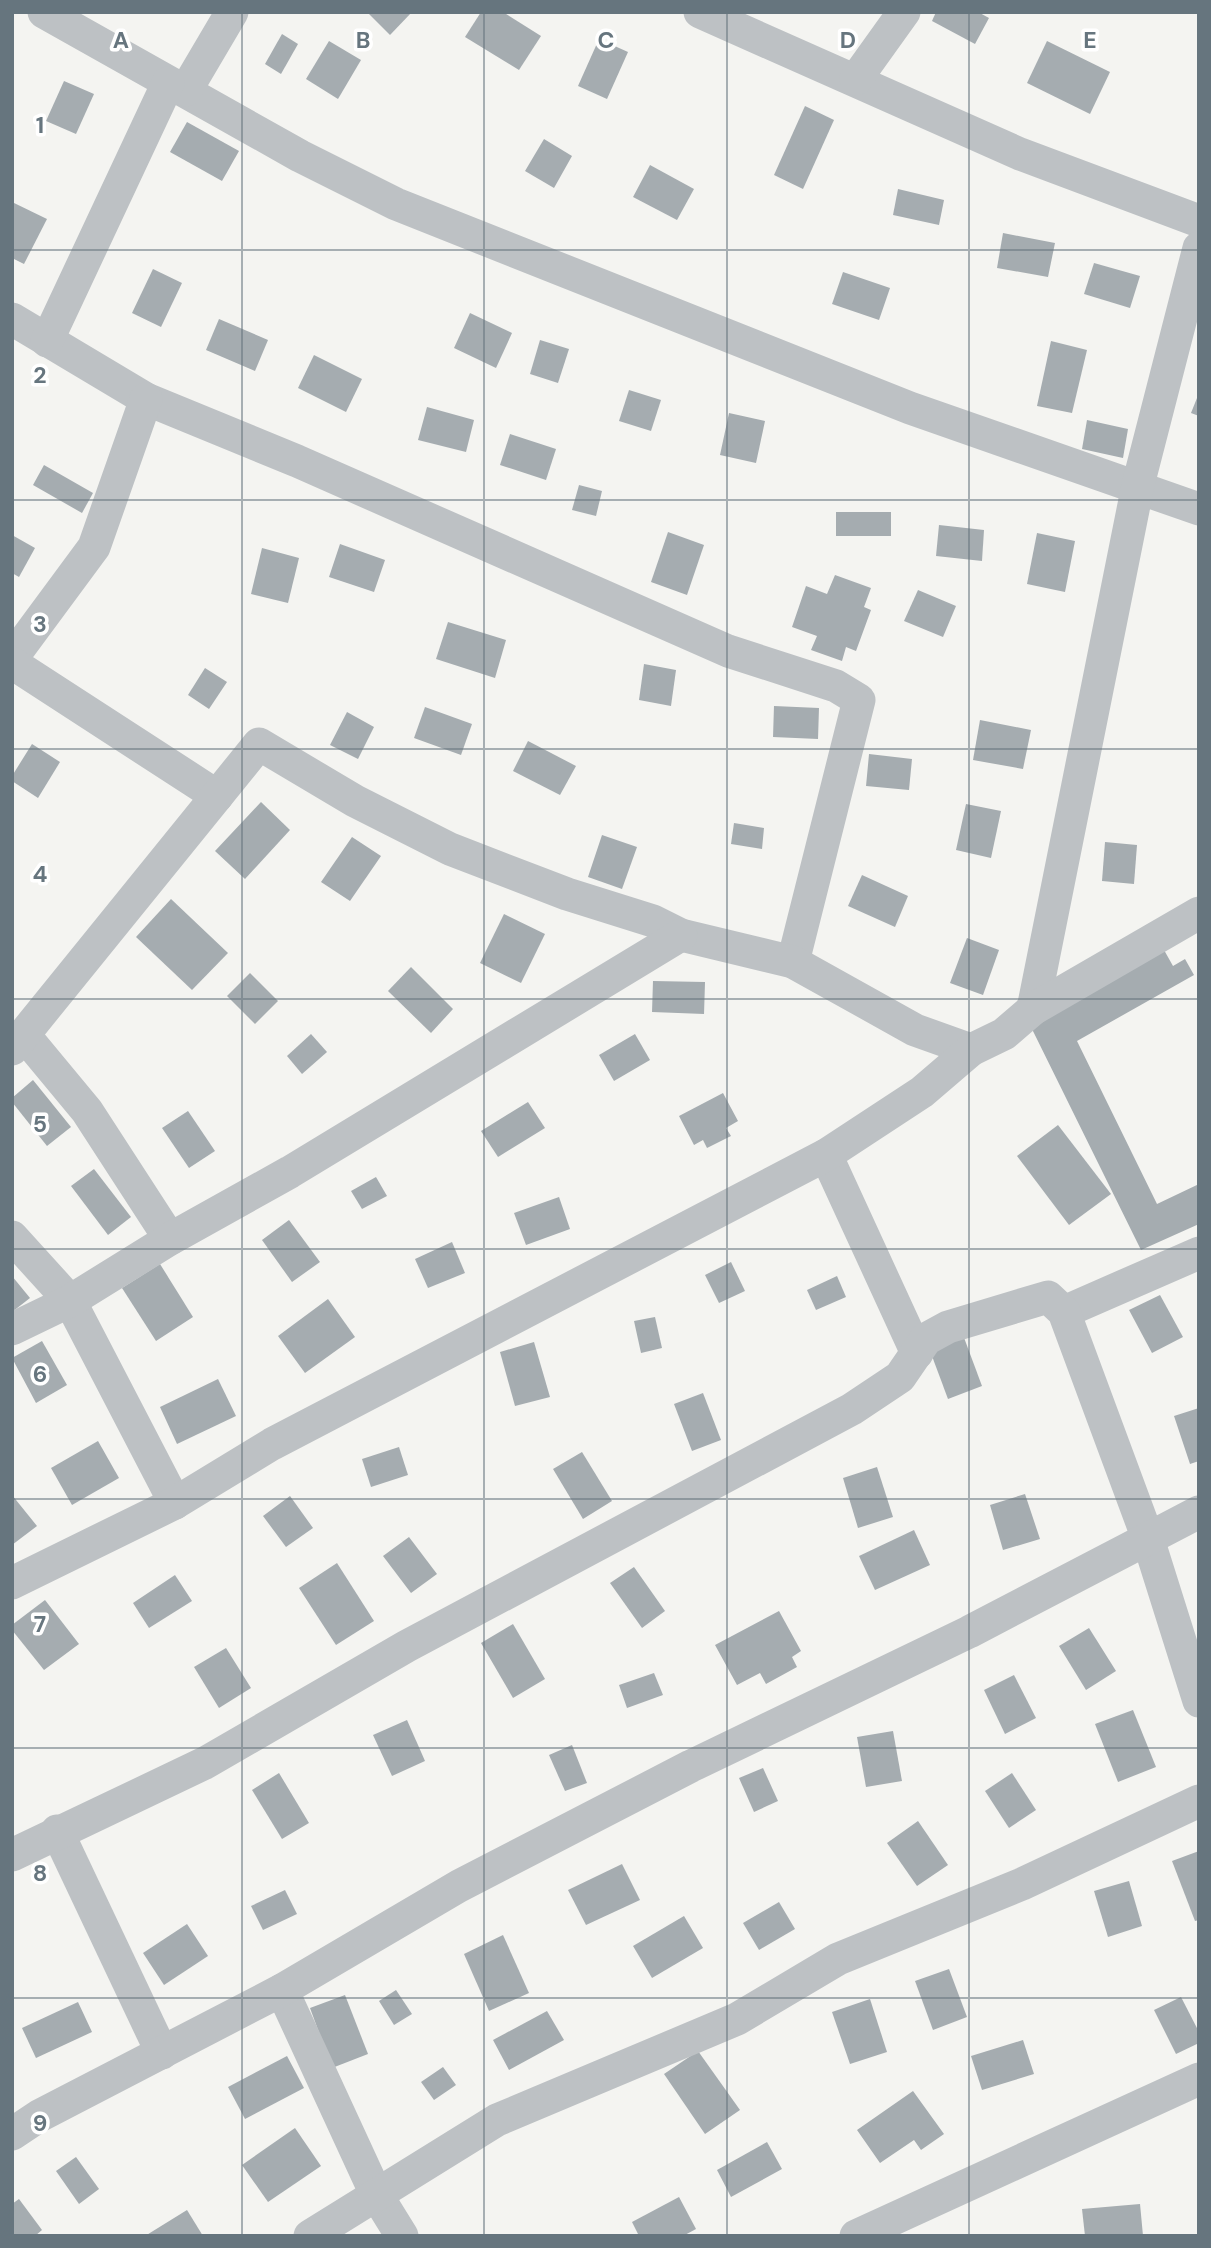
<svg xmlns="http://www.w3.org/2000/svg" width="1211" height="2248" viewBox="0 0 1211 2248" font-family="'DM Sans',sans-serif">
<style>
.building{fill:#a5acb0}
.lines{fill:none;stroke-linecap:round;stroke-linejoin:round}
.minor{stroke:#bdc1c4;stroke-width:33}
.grid{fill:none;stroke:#66757e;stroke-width:2;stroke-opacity:0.55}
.grid-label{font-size:23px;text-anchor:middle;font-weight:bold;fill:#66757e;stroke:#fff;stroke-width:7;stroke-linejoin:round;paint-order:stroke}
</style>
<rect width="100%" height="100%" fill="#f4f4f1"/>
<!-- building -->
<g class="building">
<polygon points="367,12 412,12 390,35"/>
<polygon points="481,12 503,12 541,36 519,70 465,37"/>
<polygon points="936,12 978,12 989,18 975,44 932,21"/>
<polygon points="282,34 298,44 281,74 265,64"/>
<polygon points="599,39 628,52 607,99 578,86"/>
<polygon points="329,41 361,60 338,99 306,79"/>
<polygon points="1047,41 1110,72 1090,114 1027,83"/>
<polygon points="64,81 94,94 76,134 46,121"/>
<polygon points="805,106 834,120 803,189 774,175"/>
<polygon points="187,122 239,151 222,181 170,152"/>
<polygon points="544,139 572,156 554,188 525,171"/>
<polygon points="650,165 694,189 677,220 633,197"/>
<polygon points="898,189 944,200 939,225 893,215"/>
<polygon points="12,202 47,219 24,264 12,258"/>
<polygon points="1003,233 1055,243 1048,277 997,268"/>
<polygon points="1094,263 1140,276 1130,308 1084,294"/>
<polygon points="153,269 182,283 161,327 132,313"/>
<polygon points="843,272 890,288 879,320 832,304"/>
<polygon points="470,313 512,333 496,368 454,348"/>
<polygon points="219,319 268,340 255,371 206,350"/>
<polygon points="540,340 569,349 558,383 530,374"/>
<polygon points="1051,341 1087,350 1072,413 1037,406"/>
<polygon points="314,355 362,379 346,412 298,388"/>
<polygon points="629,390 661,400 651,431 619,421"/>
<polygon points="1199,393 1199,416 1191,413"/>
<polygon points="427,407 474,420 466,452 418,440"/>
<polygon points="729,413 765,421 756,463 720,455"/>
<polygon points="1087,420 1128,429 1123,458 1082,449"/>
<polygon points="510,434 556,449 546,480 500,465"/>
<polygon points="44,465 93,493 82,513 33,485"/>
<polygon points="579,485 602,491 596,516 572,510"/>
<rect x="836" y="512" width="55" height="24"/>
<polygon points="939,525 984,530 982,561 936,556"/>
<polygon points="668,532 704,545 687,595 651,582"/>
<polygon points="1037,533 1075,541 1065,592 1027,584"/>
<polygon points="12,535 35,548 19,577 12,573"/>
<polygon points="340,544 385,560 374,592 329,577"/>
<polygon points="262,548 299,558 288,603 251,594"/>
<polygon points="835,575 871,588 864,607 871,610 856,651 846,647 842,661 811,650 817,636 792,627 806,586 827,594"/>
<polygon points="918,590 956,606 943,637 904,621"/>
<polygon points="448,622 506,640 495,678 436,659"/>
<polygon points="644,664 676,670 671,706 639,700"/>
<polygon points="205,668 227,682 209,709 188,695"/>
<polygon points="774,706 819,708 818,739 773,737"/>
<polygon points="425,707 472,724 461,755 414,738"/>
<polygon points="347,712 374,727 358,759 330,745"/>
<polygon points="980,720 1031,730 1023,769 973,760"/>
<polygon points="528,741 576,766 560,795 513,771"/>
<polygon points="32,744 60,762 38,798 12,781 12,776"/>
<polygon points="869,754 912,759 909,790 866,786"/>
<polygon points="261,802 290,830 245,879 215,851"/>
<polygon points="966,804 1001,811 991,858 956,850"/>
<polygon points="734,823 764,828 762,849 731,844"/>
<polygon points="602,835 637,847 622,889 588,877"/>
<polygon points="352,837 381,856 350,901 321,882"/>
<polygon points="1105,842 1137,845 1134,884 1102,881"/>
<polygon points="862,875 908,896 895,927 848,906"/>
<polygon points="171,899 228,953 192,990 136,937"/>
<polygon points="504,914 545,934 521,983 480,963"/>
<polygon points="967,938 999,950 983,995 950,983"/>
<polygon points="1164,950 1173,966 1185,959 1194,975 1077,1041 1157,1204 1199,1184 1199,1224 1141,1250 1030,1025"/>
<polygon points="411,967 453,1009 431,1033 388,991"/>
<polygon points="250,973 278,1001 255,1024 227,996"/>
<polygon points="653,981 705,982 704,1014 652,1012"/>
<polygon points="311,1034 327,1052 302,1074 287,1056"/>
<polygon points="635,1034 650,1060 614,1081 599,1055"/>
<polygon points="33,1080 71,1127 47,1146 12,1102 12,1098"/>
<polygon points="723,1093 738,1121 726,1128 731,1136 707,1148 703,1140 694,1145 679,1116"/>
<polygon points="528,1102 545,1128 498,1157 481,1131"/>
<polygon points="188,1111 215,1151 189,1168 162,1128"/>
<polygon points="1058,1125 1111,1194 1069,1225 1017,1156"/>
<polygon points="94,1169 131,1217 108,1235 71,1186"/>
<polygon points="376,1177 387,1196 362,1209 351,1191"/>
<polygon points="559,1197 570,1229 526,1245 514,1213"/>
<polygon points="289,1220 320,1262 292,1282 262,1240"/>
<polygon points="452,1242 465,1273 428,1288 415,1259"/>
<polygon points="731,1262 745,1291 719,1303 705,1275"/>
<polygon points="160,1264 193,1317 156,1341 122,1288"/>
<polygon points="12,1276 30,1298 12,1312"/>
<polygon points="837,1276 846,1297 816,1310 807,1290"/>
<polygon points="1160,1295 1183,1337 1152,1353 1129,1310"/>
<polygon points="328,1299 355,1337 305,1373 278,1336"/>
<polygon points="655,1317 662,1348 641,1353 634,1321"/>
<polygon points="963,1335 982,1386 948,1399 929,1348"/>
<polygon points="42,1341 67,1385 36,1403 12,1358"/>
<polygon points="534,1342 550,1397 515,1406 500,1352"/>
<polygon points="218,1379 236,1416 177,1444 160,1407"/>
<polygon points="703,1393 721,1440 692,1451 674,1404"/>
<polygon points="1199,1408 1199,1461 1190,1464 1174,1416"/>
<polygon points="98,1441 119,1478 72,1505 51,1468"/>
<polygon points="399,1447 408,1475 371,1487 362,1459"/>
<polygon points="582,1452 612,1501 583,1519 553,1469"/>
<polygon points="877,1467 893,1517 858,1528 843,1478"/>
<polygon points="1025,1494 1040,1539 1003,1550 990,1505"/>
<polygon points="12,1495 37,1526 12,1545"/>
<polygon points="290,1496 313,1528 286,1547 263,1516"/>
<polygon points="914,1530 930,1565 875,1590 859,1556"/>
<polygon points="409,1537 437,1574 411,1593 383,1556"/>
<polygon points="337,1563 374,1621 336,1645 299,1588"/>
<polygon points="634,1567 665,1611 642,1628 610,1583"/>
<polygon points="175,1575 192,1601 149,1628 133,1603"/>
<polygon points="45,1600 79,1644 44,1670 12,1630 12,1625"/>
<polygon points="779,1611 801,1651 792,1657 797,1667 766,1684 760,1673 737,1685 715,1645"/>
<polygon points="513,1624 545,1679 513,1698 481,1643"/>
<polygon points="1089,1628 1116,1671 1086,1690 1059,1646"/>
<polygon points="226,1648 251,1688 219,1708 194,1667"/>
<polygon points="654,1673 663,1695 627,1708 619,1685"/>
<polygon points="1014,1675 1036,1718 1005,1734 984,1690"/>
<polygon points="1133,1710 1156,1767 1118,1782 1095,1724"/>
<polygon points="407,1720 425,1761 392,1776 373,1735"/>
<polygon points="893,1731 902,1781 866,1787 857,1737"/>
<polygon points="572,1745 587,1783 565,1791 549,1755"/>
<polygon points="763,1768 778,1801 754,1812 739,1778"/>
<polygon points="279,1773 309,1823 282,1839 252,1790"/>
<polygon points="1012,1773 1036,1810 1009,1828 985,1791"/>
<polygon points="918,1821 948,1865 917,1886 887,1843"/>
<polygon points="1199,1851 1199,1920 1195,1921 1172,1861"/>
<polygon points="622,1864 640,1900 586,1925 568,1890"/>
<polygon points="1129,1881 1142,1926 1108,1937 1094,1891"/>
<polygon points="285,1890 297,1914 263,1930 251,1906"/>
<polygon points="779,1902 795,1929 759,1950 743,1923"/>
<polygon points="684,1916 703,1948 652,1978 633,1946"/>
<polygon points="187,1924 208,1956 164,1985 143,1953"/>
<polygon points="503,1935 529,1993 489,2011 464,1954"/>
<polygon points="949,1969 967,2017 933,2030 915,1981"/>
<polygon points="396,1990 412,2014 394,2025 379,2001"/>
<polygon points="345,1995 368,2054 332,2068 310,2008"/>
<polygon points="1181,1997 1199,2032 1199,2043 1176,2054 1154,2010"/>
<polygon points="870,1999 887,2052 850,2064 832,2012"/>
<polygon points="78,2002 92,2032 36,2058 22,2028"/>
<polygon points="547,2011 564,2040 509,2070 493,2040"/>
<polygon points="1023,2040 1034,2074 982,2090 971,2056"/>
<polygon points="698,2051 740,2110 705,2134 664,2074"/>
<polygon points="287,2056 304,2088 245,2119 228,2087"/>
<polygon points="443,2067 456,2085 434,2100 421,2082"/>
<polygon points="913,2091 944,2134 921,2150 914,2140 880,2163 857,2130"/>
<polygon points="295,2128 321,2166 268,2202 242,2165"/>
<polygon points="767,2142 782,2169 731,2197 717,2170"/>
<polygon points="76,2157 99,2189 79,2204 56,2171"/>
<polygon points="679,2197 696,2229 683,2236 639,2236 632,2222"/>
<polygon points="19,2199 42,2230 35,2236 12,2236 12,2204"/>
<polygon points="1140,2204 1143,2236 1085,2236 1082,2209"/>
<polygon points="187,2210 203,2236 145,2236"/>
</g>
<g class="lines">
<!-- minor -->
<g class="minor">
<polyline points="44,12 300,156 396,204 910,408 1199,509"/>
<polyline points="700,12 1020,154 1199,221"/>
<polyline points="856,79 904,12"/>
<polyline points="186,90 232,12"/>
<polyline points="12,319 146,399 297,461 728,651 836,686 859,700 793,962"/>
<polyline points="47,341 168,83"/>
<polyline points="12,658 94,547 146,399"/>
<polyline points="12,663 217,796"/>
<polyline points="1033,1009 1138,485 1199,248"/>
<polyline points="24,1035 87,1111 170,1239"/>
<polyline points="12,1049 259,744 355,801 450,849 567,894 653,921 681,935 793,962 915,1030 971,1050"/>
<polyline points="826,1155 917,1353"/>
<polyline points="12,1237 70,1301 175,1503"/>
<polyline points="1064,1312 1199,1253"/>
<polyline points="12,1329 70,1301 170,1239 290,1172 681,935"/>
<polyline points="12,1583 175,1503 272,1444 826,1155 922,1092 971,1050 1004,1034 1033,1009 1199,913"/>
<polyline points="57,1831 162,2053"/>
<polyline points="12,1855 205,1763 407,1646 852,1409 900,1377 926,1339 948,1327 1048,1297 1064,1312 1147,1536 1199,1701"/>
<polyline points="282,1990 376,2194 402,2236"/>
<polyline points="12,2134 39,2116 282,1990 459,1886 691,1766 969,1632 1199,1512"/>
<polyline points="310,2236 497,2120 737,2019 838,1959 1022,1884 1199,1801"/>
<polyline points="856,2236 1199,2079"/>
</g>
</g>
<!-- grid -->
<path class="grid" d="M242 12V2236M484 12V2236M727 12V2236M969 12V2236M12 250H1199M12 500H1199M12 749H1199M12 999H1199M12 1249H1199M12 1499H1199M12 1748H1199M12 1998H1199"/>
<g class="grid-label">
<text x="121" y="48">A</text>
<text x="363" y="48">B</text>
<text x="606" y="48">C</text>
<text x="848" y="48">D</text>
<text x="1090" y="48">E</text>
<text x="40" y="133">1</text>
<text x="40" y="383">2</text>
<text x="40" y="632">3</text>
<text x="40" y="882">4</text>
<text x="40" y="1132">5</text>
<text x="40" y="1382">6</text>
<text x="40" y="1632">7</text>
<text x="40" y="1881">8</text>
<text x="40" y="2131">9</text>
</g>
<!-- border -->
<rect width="1211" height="2248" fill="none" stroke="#66757e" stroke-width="28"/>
</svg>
